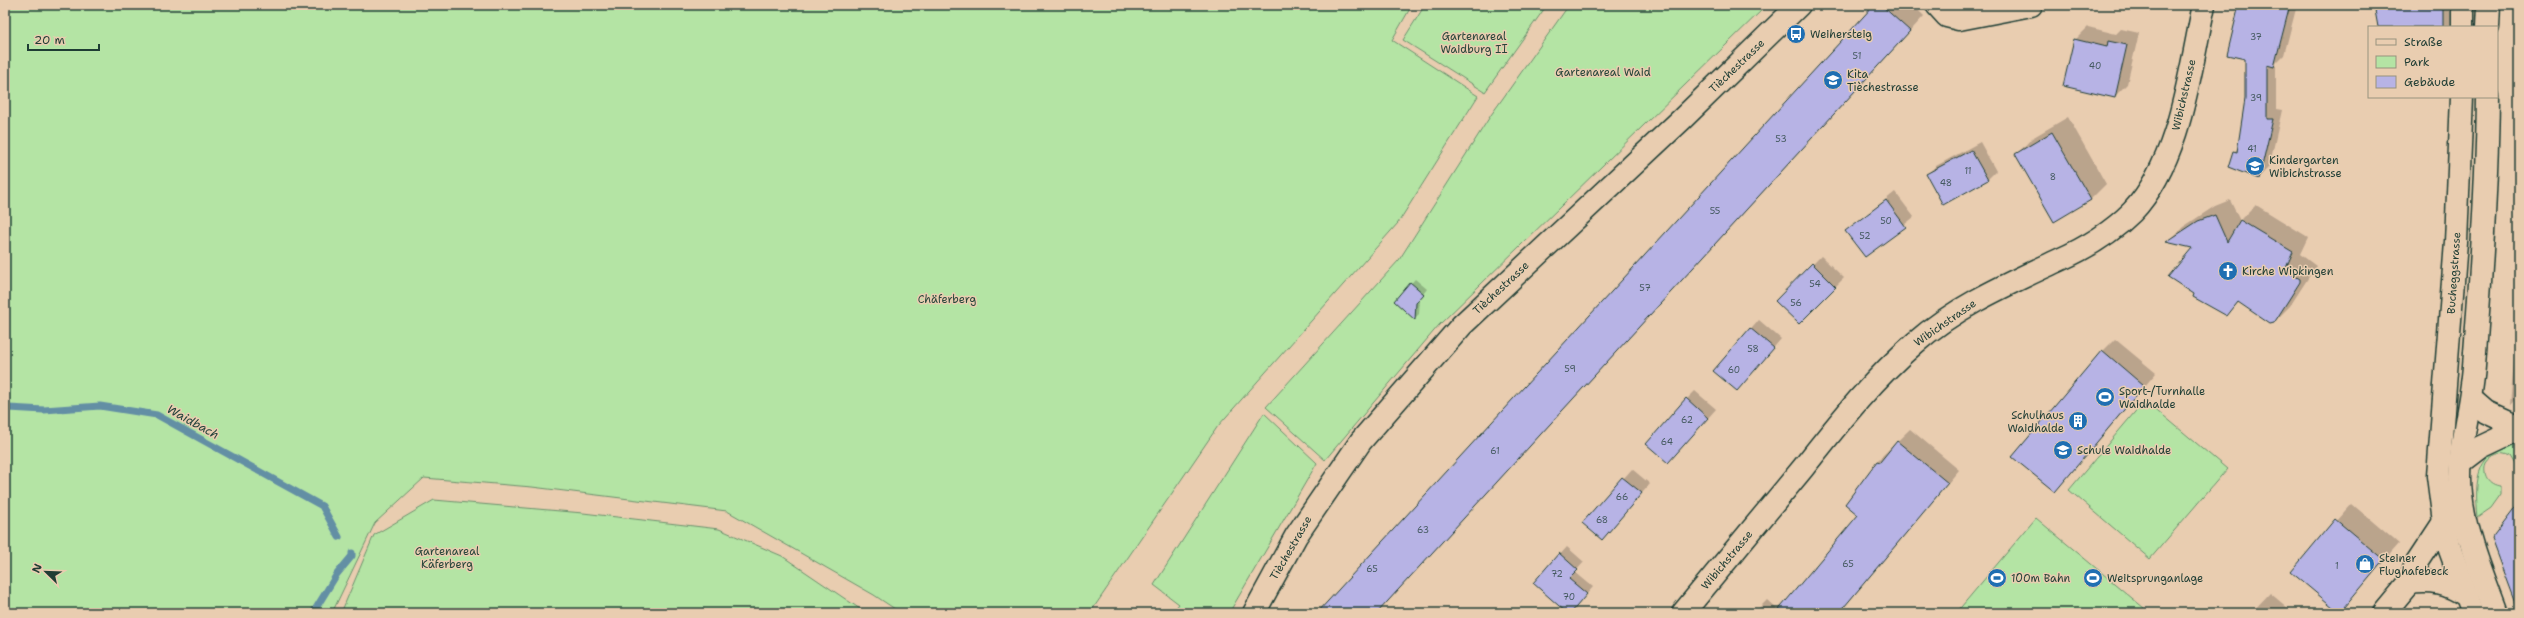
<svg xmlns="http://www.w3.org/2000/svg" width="2524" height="618" viewBox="0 0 2524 618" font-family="'Shantell Sans',sans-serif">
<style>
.green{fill:#b4e4a4;stroke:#6a906c}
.shadow{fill:#0003}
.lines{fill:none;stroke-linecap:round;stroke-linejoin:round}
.stream{stroke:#638fa4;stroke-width:7}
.building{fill:#b7b3e5;stroke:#1f3d34}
.minor-casing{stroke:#1f3d34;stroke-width:25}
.tertiary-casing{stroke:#1f3d34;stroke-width:25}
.primary-casing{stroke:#1f3d34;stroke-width:25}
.minor{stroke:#e9cdb0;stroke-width:22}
.tertiary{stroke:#e9cdb0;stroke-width:22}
.primary{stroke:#e9cdb0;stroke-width:22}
.labels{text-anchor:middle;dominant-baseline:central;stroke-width:3;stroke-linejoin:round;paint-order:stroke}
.number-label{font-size:9px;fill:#455a60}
.poi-label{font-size:11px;fill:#1f3d34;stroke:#e9cdb0;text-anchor:start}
.park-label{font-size:11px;fill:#26453a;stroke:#e9cdb0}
.street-label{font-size:11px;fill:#1f3d34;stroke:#e9cdb0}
.water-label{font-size:12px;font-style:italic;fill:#25443d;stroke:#e9cdb0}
</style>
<rect width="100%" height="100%" fill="#e9cdb0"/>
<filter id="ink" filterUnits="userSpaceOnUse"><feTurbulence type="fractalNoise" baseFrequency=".025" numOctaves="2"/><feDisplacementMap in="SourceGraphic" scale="8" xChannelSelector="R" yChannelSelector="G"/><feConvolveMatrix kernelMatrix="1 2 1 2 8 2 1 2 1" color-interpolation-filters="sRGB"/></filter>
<g filter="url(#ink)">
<!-- green -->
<g class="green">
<polygon points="5,5 1412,5 1392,40 1478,96 1398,223 1218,426 1090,613 901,613 874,595 727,511 532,487 424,478 375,523 332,613 5,613"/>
<polygon points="1425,5 1547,5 1485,92 1403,40"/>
<polygon points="1569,5 1767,5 1439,325 1325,460 1266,407 1399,260 1491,115"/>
<polygon points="2145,400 2227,469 2150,559 2069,490"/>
<polygon points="1264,413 1317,463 1229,613 1172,613 1179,604 1154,585"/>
<path d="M2519 443V468H2517L2510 456C2500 451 2492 454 2486 463 2482 474 2488 485 2501 486V494L2491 508 2478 517C2474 480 2476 449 2519 443Z"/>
<polygon points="434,500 583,513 719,529 782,556 866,613 341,613 374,535"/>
<polygon points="2036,518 2049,529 2150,613 1956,613"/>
</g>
<!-- shadow -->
<g class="shadow">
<polygon points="1875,5 1913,5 1924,16 1377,613 1318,613"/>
<polygon points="2240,5 2297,5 2284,55 2276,63 2276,109 2282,110 2269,168 2259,178 2234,152 2239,147 2246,99 2246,59"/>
<polygon points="2375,5 2458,5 2458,27 2379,27"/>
<polygon points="2088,27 2116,34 2121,29 2139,33 2127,84 2114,97 2075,40"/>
<polygon points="2068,117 2106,184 2091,199 2017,154 2032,138"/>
<polygon points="1980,142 1996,171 1987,180 1927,174 1936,166"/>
<polygon points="1895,192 1914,217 1865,256 1847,231"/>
<polygon points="2230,200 2240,221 2256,205 2308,237 2300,254 2316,266 2290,306 2274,322 2239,302 2227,314 2194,247 2168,242 2183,227 2215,206"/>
<polygon points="1821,256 1844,278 1799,323 1777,301"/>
<polygon points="1415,279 1427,289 1420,298 1419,314 1415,318 1395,301"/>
<polygon points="2519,308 2519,395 2510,404 2518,318"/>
<polygon points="1759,320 1781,339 1745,381 1715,371"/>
<polygon points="2115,339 2156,373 2055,491 2103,351"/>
<polygon points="1695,391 1716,409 1676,454 1687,399"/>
<polygon points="1910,429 1959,470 1839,613 1754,613 1767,600 1779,611 1860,515 1877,461"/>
<polygon points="1632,469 1650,484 1602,539 1584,523"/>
<polygon points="2352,504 2399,544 2340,611 2292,572"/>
<polygon points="1567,547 1584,562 1575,572 1593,587 1570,613 1534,583"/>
<polygon points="2270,593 2294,613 2251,613"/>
<polygon points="2442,608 2448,613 2437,613"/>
</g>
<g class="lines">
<!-- stream -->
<g class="stream">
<polyline points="5,411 9,408 44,410 100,406 157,415 322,506 339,537"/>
<polyline points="313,613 337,574 352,556 352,553"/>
</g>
</g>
<!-- building -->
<g class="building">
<polygon points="1874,5 1881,5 1910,31 1377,613 1317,613"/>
<polygon points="2239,5 2290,5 2274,67 2267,65 2267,119 2273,119 2259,179 2228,167 2233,151 2237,152 2245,99 2245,59 2227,55"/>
<polygon points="2374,5 2443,5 2443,27 2378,27"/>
<polygon points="2074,39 2107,47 2108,41 2127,45 2115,98 2063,86"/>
<polygon points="2052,132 2091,200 2054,222 2015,154"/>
<polygon points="1971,150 1988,180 1943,205 1926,174"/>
<polygon points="1886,200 1906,227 1865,257 1845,231"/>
<polygon points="2215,215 2227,242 2240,220 2293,252 2285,270 2300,279 2300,282 2274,323 2270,324 2238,302 2227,316 2193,297 2194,294 2168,277 2192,248 2166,242 2198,221"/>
<polygon points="1812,263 1836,287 1799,324 1775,301"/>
<polygon points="1410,282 1424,294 1416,303 1415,320 1394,301"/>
<polygon points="1750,328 1774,348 1737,391 1713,371"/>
<polygon points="2102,350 2144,386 2055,492 2012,457"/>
<polygon points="1686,398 1708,418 1668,463 1646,444"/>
<polygon points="1897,441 1948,483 1839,613 1776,613 1858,515 1845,504 1877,461 1880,462"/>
<polygon points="1622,477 1642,493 1602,540 1582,523"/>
<polygon points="2519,502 2519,606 2516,606 2491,539"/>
<polygon points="2335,519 2384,560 2340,613 2291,572"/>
<polygon points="1559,553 1578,570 1569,579 1587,594 1571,613 1567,613 1533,583"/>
</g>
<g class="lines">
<defs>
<g id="minor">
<polyline points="1937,5 1947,16 1959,19 2031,5"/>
<polyline points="2471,399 2486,412 2519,427"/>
<polyline points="2460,463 2481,447 2519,429"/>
<path d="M2409 583C2433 580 2447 583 2467 596"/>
<path d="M1683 613C1723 565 1763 516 1803 468 1838 424 1872 380 1915 343 1957 306 2008 284 2059 260 2086 248 2111 233 2132 212 2180 162 2190 70 2204 5"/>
<polyline points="2384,613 2409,583 2415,566 2444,522"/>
</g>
<polyline id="tertiary" points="1254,613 1296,536 1361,441 1462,325 1681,120 1799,5"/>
<g id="primary">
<polyline points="2463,5 2463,27"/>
<polyline points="2488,27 2489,5"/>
<polyline points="2462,97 2456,242 2438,476 2444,522 2450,550 2473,613"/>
<path d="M2488 97C2487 187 2481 276 2474 366 2471 409 2456 452 2461 495 2465 536 2482 575 2496 613"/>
</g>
</defs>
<!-- minor casing -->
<use href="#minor" class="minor-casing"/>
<!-- tertiary casing -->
<use href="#tertiary" class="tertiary-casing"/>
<!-- primary casing -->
<use href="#primary" class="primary-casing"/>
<!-- minor -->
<use href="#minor" class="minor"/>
<!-- tertiary -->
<use href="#tertiary" class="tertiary"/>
<!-- primary -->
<use href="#primary" class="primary"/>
</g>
</g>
<!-- icons -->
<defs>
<symbol id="bus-disc" viewBox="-11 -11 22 22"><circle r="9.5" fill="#1f6fb2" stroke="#e9cdb0"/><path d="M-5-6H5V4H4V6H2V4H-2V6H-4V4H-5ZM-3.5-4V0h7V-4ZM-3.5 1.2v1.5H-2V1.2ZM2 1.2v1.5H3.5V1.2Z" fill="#fff"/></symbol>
<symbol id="school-disc" viewBox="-11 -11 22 22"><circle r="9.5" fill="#1f6fb2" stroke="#e9cdb0"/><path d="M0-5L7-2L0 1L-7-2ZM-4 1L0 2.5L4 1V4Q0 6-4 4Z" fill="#fff"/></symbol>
<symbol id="church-disc" viewBox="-11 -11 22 22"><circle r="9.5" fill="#1f6fb2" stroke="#e9cdb0"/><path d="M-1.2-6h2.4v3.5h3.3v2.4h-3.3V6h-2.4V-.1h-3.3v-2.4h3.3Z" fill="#fff"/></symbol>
<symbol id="stadium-disc" viewBox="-11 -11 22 22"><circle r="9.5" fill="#1f6fb2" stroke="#e9cdb0"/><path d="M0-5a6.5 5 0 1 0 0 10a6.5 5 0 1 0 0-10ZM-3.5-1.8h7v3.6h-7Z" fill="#fff"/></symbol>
<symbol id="building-disc" viewBox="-11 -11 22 22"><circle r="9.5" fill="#1f6fb2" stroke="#e9cdb0"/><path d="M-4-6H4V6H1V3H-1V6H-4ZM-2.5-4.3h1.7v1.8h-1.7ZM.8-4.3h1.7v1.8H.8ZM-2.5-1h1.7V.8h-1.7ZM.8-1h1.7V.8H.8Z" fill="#fff"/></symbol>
<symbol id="shop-disc" viewBox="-11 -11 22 22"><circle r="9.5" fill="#1f6fb2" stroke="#e9cdb0"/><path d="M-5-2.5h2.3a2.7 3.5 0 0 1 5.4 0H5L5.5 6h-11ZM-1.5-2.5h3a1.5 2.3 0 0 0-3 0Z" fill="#fff"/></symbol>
</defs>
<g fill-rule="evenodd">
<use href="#bus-disc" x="1785" y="23" width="22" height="22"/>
<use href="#school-disc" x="1822" y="69" width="22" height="22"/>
<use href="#school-disc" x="2244" y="155" width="22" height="22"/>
<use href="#church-disc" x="2217" y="260" width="22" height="22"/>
<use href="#stadium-disc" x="2094" y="386" width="22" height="22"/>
<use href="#building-disc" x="2067" y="410" width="22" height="22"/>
<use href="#school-disc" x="2052" y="439" width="22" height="22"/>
<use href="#shop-disc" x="2354" y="553" width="22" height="22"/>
<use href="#stadium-disc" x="1986" y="567" width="22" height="22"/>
<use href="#stadium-disc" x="2082" y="567" width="22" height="22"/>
</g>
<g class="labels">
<!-- number labels -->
<g class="number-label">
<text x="2256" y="37">37</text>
<text x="1857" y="56">51</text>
<text x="2095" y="66">40</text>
<text x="2256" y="98">39</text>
<text x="1781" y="139">53</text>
<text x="2252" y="149">41</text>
<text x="1968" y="171">11</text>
<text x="2053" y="177">8</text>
<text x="1946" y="183">48</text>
<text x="1715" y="211">55</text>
<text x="1886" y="221">50</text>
<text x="1865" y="236">52</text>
<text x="1815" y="284">54</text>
<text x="1645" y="288">57</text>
<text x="1796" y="303">56</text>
<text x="1753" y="349">58</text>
<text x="1570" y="369">59</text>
<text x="1734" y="370">60</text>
<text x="1687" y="420">62</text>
<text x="1667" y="442">64</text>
<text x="1495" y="451">61</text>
<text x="1622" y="497">66</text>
<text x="1602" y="520">68</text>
<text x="1423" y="530">63</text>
<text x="1848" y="564">65</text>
<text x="2337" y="566">1</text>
<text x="1372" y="569">65</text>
<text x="1557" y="574">72</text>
<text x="1569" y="597">70</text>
</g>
<!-- poi labels -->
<g class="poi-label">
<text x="1810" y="34">Weihersteig</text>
<text x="1847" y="74">Kita<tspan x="1847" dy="13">Tièchestrasse</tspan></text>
<text x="2269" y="160">Kindergarten<tspan x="2269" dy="13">Wibichstrasse</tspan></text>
<text x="2242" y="271">Kirche Wipkingen</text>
<text x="2119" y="391">Sport-/Turnhalle<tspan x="2119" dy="13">Waidhalde</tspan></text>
<text x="2064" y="415" text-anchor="end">Schulhaus<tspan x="2064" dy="13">Waidhalde</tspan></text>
<text x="2077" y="450">Schule Waidhalde</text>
<text x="2379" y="558">Steiner<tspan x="2379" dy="13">Flughafebeck</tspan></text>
<text x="2011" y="578">100m Bahn</text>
<text x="2107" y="578">Weitsprunganlage</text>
</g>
<!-- park labels -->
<g class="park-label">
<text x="1474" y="36">Gartenareal<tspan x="1474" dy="13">Waidburg II</tspan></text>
<text x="1603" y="72">Gartenareal Waid</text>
<text x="947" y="299">Chäferberg</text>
<text x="447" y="551">Gartenareal<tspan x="447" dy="13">Käferberg</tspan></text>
</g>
<!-- street labels -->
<g class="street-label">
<text transform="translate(1737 66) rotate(-44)">Tièchestrasse</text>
<text transform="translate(2184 95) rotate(-77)">Wibichstrasse</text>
<text transform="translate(2454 273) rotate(-86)">Bucheggstrasse</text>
<text transform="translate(1501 288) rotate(-43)">Tièchestrasse</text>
<text transform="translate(1945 323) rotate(-35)">Wibichstrasse</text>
<text transform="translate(1291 548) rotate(-60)">Tièchestrasse</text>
<text transform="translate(1727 560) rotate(-50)">Wibichstrasse</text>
</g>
<!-- water labels -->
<g class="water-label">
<text transform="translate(193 422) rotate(29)">Waidbach</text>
</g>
</g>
<!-- margin -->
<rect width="2524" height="618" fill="none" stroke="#e9cdb0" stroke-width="20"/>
<rect x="10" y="10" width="2504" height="598" fill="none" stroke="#1f3d34" stroke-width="1.5" filter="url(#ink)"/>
<!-- legend -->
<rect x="2368" y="26" width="130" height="72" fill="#e9cdb0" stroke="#98937e"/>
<rect x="2376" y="39" width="20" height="6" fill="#e9cdb0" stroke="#98937e"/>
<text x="2404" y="46" font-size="12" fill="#1f3d34">Straße</text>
<rect x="2376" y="56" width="20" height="12" fill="#b4e4a4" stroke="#98937e"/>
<text x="2404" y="66" font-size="12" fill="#1f3d34">Park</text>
<rect x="2376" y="76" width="20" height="12" fill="#b7b3e5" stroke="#98937e"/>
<text x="2404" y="86" font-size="12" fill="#1f3d34">Gebäude</text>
<!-- north arrow -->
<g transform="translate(46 572) rotate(293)" stroke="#e9cdb0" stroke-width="3" paint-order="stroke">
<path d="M0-3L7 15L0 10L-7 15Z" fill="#1f3d34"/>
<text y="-6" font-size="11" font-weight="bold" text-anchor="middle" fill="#1f3d34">N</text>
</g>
<!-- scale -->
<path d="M28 44v6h71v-6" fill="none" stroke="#1f3d34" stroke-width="2"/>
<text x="34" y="44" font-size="12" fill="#1f3d34" stroke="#e9cdb0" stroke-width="3" paint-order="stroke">20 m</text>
</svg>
